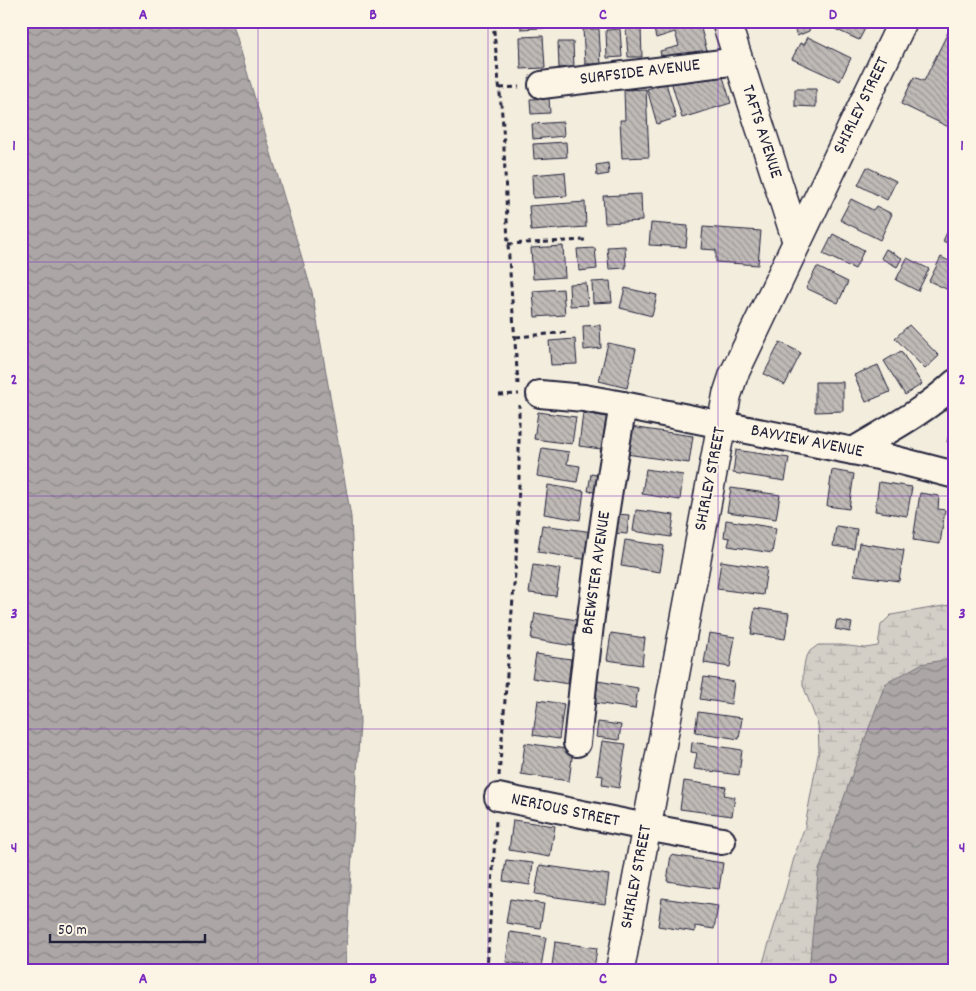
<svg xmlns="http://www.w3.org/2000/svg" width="976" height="991" viewBox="0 0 976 991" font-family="Dekko,sans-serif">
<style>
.wetland{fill:url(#wetland-marsh);stroke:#7b7880}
.water{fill:url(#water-waves);stroke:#75727b}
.building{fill:url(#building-back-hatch);stroke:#22223b}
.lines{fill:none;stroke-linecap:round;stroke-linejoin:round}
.minor-casing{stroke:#22223b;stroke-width:30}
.major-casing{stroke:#22223b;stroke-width:31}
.path{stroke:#22223b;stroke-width:3;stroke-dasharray:5 4;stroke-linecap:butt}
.minor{stroke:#fcf5e5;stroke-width:26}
.major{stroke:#fcf5e5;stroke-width:28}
.grid{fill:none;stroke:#7b2cbf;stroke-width:1;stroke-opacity:0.55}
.labels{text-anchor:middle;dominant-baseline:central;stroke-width:4;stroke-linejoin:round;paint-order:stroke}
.street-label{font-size:18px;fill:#22223b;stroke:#fcf5e5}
.neatline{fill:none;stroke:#7b2cbf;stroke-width:2}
.grid-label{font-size:16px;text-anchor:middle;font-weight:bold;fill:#7b2cbf}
</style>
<defs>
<pattern id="wetland-marsh" width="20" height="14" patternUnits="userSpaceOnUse" patternTransform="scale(1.25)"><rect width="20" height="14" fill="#d4cfc6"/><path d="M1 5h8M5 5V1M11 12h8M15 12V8" fill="none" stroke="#b6b1ab"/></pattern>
<pattern id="water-waves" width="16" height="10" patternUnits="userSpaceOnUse" patternTransform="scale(1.25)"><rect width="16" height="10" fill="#aca7a6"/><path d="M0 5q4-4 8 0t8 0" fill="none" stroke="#8c8888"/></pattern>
<pattern id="building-back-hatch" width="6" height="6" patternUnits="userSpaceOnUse" patternTransform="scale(1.25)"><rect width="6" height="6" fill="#bfbab6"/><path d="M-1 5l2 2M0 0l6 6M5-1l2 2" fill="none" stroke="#9b9795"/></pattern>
</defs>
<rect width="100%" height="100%" fill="#f3edde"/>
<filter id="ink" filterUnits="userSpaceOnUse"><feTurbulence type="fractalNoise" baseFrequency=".02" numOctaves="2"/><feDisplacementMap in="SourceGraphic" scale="10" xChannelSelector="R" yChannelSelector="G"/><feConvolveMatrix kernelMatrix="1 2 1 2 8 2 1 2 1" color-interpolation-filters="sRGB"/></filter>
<g filter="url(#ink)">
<!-- wetland -->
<polygon class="wetland" points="955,604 955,818 913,970 763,970 761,969 786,888 795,854 805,826 819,750 818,725 803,685 803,673 805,660 810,651 818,645 841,645 865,648 878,646 881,625 891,615"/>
<!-- water -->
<g class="water">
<polygon points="21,21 232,21 312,292 351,517 360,722 345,970 21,970"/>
<polygon points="955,658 955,970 809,970 818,874 850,780 885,684 921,664"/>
</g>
<!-- building -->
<g class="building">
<polygon points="520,21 566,21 566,27 521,29"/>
<polygon points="667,21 699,21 707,51 663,64 660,51 679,46 675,32 656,38 653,25"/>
<polygon points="753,21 777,21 755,28"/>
<polygon points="791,21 811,21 809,31 797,36"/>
<polygon points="839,21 869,21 859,40 835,29"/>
<polygon points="953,22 955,22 955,130 901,104 914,77 924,81"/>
<polygon points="641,28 642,57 628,57 626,29"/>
<polygon points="583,29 599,29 601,64 585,64"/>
<polygon points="620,29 622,57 607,58 606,30"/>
<polygon points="543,36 545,68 521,69 520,37"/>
<polygon points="808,37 851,58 840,81 792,59 800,43 804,45"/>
<polygon points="558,42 573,42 574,68 559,68"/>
<polygon points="720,67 731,103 682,118 671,81"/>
<polygon points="666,83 676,118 657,124 647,89"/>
<polygon points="646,89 649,157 622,158 620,120 625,120 624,90"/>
<polygon points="795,89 816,89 816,107 795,106"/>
<polygon points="549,98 550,113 531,114 530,99"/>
<polygon points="563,122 564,136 533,139 532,124"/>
<polygon points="566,142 567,157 534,159 533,144"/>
<polygon points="608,163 609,174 597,176 596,165"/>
<polygon points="867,167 896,181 887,200 858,185"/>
<polygon points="565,172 567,196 533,198 532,175"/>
<polygon points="641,194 642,221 605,223 603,196"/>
<polygon points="851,199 873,210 876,206 892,214 880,240 840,220"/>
<polygon points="585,202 586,227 531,231 529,206"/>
<polygon points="952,222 955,223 955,247 943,241"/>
<polygon points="651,223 688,226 686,247 649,245"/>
<polygon points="703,227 761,231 758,265 716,262 716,250 701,249"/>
<polygon points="833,234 864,250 855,269 823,254"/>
<polygon points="563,246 565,277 533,279 531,248"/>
<polygon points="625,246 626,268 609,269 607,247"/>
<polygon points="595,248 597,269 579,271 577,249"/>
<polygon points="886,249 902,258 897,267 881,258"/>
<polygon points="941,257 955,264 955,293 929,281"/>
<polygon points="907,258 929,269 918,291 896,280"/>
<polygon points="817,267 848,282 838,303 806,288"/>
<polygon points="610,281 612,302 593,303 592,282"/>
<polygon points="586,283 588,305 570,306 569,284"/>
<polygon points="625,288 657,295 652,316 620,308"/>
<polygon points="563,289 565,315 535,317 533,291"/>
<polygon points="600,325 601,348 584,350 583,326"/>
<polygon points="909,325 939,356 925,369 895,338"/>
<polygon points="575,339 577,364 551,365 549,341"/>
<polygon points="780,342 801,353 785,385 764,374"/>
<polygon points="608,343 636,349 627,388 599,381"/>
<polygon points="901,351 922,384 905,395 884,361"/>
<polygon points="878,365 890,392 866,402 854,375"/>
<polygon points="815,382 843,382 843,411 815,412"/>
<polygon points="538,412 576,417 572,444 534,439"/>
<polygon points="583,413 613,418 608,450 579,446"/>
<polygon points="953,419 955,420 955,444 947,442"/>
<polygon points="630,427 693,436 689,463 626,454"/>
<polygon points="542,448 569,452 567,464 580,466 577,482 537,476"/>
<polygon points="736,450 789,458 785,481 733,473"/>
<polygon points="646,469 683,475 680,500 642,494"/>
<polygon points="832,470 854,474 849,509 827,506"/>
<polygon points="591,474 603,476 601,493 588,491"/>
<polygon points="879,482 912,487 907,516 875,511"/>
<polygon points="548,485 584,491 580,520 544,514"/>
<polygon points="731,488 780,495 776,519 727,512"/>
<polygon points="920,493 939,496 938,509 945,510 940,544 913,540"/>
<polygon points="636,510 674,515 671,537 633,531"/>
<polygon points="617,514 629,515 627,534 615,533"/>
<polygon points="726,520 776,528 772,553 728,546 730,538 724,537"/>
<polygon points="542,525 593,532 589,560 538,552"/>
<polygon points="836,526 857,529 854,549 833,546"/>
<polygon points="625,540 664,546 660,572 621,566"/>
<polygon points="859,543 904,550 899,581 854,575"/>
<polygon points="721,561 767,568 763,595 717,589"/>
<polygon points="533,565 560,569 556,596 529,593"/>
<polygon points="755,608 789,613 785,639 751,634"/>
<polygon points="535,613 577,620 573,646 531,639"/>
<polygon points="837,620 852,623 850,632 835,629"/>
<polygon points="611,633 645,638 642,665 607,660"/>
<polygon points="709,633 735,637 730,667 704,663"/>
<polygon points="536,654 571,659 568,684 532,678"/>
<polygon points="704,677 734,682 731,704 700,699"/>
<polygon points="598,681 638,688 635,709 595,703"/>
<polygon points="538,700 564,704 559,739 533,735"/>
<polygon points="698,712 742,718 739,739 695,732"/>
<polygon points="598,722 621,725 619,740 596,737"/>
<polygon points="602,741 626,744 619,788 602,785 603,776 597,775"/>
<polygon points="692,742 742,750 739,775 694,769 697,753 691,752"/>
<polygon points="525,743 573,750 569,781 521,774"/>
<polygon points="684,781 726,787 724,795 735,797 732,816 680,809"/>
<polygon points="513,820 555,826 550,857 509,850"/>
<polygon points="671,855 723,863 719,889 667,881"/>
<polygon points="506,860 533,863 530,885 503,881"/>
<polygon points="540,865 609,875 605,904 535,894"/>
<polygon points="662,898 718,906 714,929 695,926 695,932 658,926"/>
<polygon points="510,899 544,904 540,928 506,923"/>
<polygon points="510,932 546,937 541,967 506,962"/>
<polygon points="555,942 597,948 594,970 579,970 552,966"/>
<polygon points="707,965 731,970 706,970"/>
</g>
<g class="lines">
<defs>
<g id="minor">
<polyline points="542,85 739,61"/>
<polyline points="540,394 584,398 623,405 893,459 955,475"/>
<path d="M853 451C888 430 925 411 955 383"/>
<path d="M577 743C588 629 603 517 623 405"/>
<polyline points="498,797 646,827 722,841"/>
</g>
<g id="major">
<polyline points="726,21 797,242"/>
<polyline points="620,970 727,395 734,374 903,21"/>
</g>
</defs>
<!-- minor casing -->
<use href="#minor" class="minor-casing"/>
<!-- major casing -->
<use href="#major" class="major-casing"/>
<!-- path -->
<g class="path">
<polyline points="493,21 503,125 508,244 518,384"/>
<polyline points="500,88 519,87"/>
<polyline points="508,244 587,240"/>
<polyline points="516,337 569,332"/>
<polyline points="499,395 519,394"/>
<polyline points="499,776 516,560 519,484 519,405"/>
<polyline points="487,970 496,820"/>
</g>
<!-- minor -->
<use href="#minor" class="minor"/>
<!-- major -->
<use href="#major" class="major"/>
</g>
</g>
<!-- grid -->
<path class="grid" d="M258 21V970M488 21V970M718 21V970M21 262H955M21 496H955M21 729H955"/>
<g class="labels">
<!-- street labels -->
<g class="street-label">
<text transform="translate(640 73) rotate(-7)">SURFSIDE AVENUE</text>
<text transform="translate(862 106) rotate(-64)">SHIRLEY STREET</text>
<text transform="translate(761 132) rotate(72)">TAFTS AVENUE</text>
<text transform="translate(807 442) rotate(11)">BAYVIEW AVENUE</text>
<text transform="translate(711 479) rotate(-79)">SHIRLEY STREET</text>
<text transform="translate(597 573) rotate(-82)">BREWSTER AVENUE</text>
<text transform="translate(565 811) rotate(12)">NERIOUS STREET</text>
<text transform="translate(637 877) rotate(-79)">SHIRLEY STREET</text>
</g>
</g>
<!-- margin -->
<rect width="976" height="991" fill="none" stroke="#fcf5e5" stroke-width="55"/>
<!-- scale -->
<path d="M50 934v8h155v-8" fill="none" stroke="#22223b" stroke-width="2.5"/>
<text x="58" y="934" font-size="15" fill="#22223b" stroke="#fcf5e5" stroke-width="4" paint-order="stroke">50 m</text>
<rect x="28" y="28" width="920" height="936" class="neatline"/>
<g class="grid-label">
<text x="143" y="19">A</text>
<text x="373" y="19">B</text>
<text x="603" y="19">C</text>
<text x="833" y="19">D</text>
<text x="14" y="150">1</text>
<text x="962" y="150">1</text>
<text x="14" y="384">2</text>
<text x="962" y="384">2</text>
<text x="14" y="618">3</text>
<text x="962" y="618">3</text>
<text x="14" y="852">4</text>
<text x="962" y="852">4</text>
<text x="143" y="983">A</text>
<text x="373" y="983">B</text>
<text x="603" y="983">C</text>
<text x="833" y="983">D</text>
</g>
</svg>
